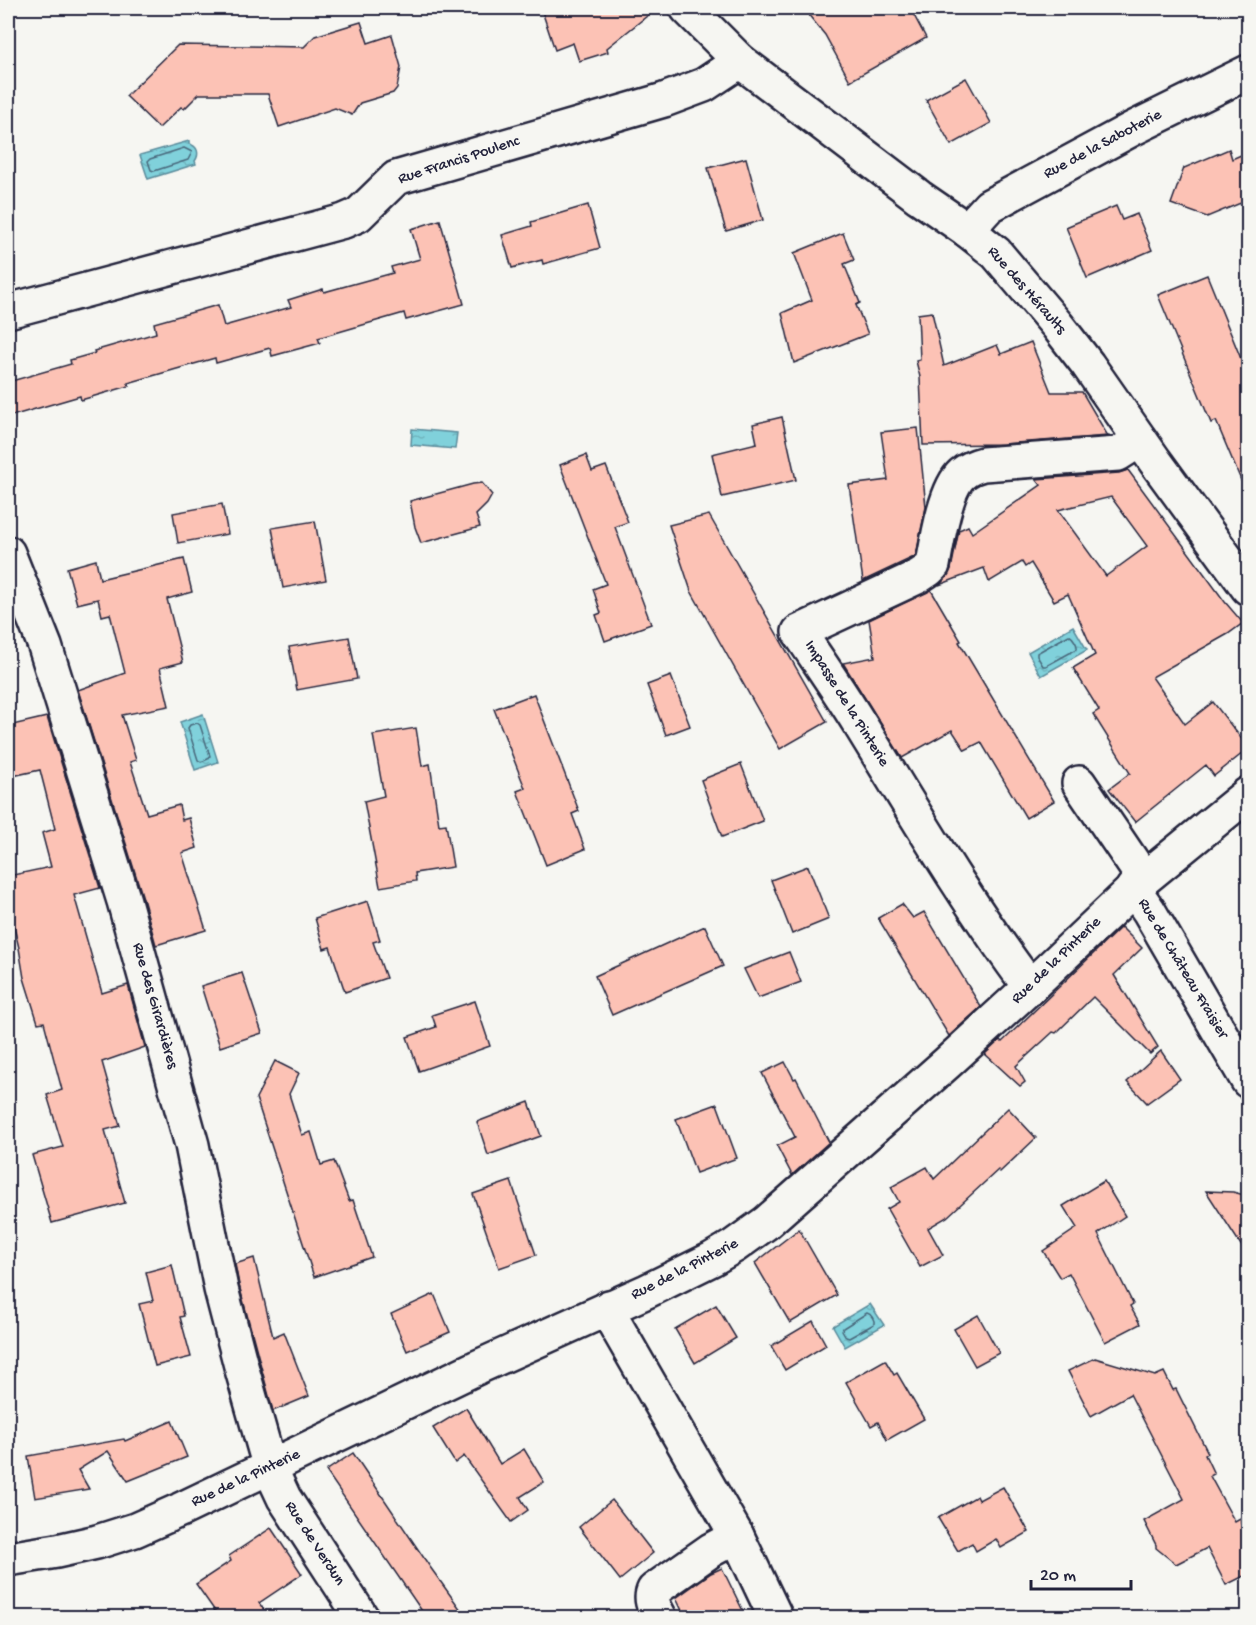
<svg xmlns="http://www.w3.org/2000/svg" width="1256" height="1625" viewBox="0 0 1256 1625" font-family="'Gochi Hand',sans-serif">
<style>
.water{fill:url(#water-ripples);stroke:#5a8b9b;stroke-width:1.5}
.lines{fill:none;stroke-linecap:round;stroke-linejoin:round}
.shore{stroke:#48687b;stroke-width:1.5}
.building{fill:#fcc2b5;stroke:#22223b;stroke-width:1.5;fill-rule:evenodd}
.minor-casing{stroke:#22223b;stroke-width:38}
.minor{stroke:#f6f6f2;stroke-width:33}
.labels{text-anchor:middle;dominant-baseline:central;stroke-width:5;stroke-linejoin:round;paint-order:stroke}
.street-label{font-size:16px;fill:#22223b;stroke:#f6f6f2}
</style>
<defs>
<pattern id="water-ripples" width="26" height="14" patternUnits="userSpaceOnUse" patternTransform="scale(1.5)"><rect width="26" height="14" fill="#80d1db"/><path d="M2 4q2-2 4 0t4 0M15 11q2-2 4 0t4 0" fill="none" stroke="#6eb3bd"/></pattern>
</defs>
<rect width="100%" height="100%" fill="#f6f6f2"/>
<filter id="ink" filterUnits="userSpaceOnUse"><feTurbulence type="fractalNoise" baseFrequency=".0167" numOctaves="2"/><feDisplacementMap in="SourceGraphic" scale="12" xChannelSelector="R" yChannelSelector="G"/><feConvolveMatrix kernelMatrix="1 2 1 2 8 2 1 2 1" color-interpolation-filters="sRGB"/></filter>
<g filter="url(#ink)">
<!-- water -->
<g class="water">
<path d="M189 141V144C198 146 200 154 195 161L196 164 148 179 140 155Z"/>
<polygon points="412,429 457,433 455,449 411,445"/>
<polygon points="1073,626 1087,650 1041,676 1028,652"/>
<polygon points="203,714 218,762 195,770 180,722"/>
<polygon points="870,1304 884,1325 845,1347 833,1326"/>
</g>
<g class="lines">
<!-- shore -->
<g class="shore">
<polygon points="184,148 192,152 188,160 154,171 151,170 148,161 150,159"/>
<path d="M1069 635C1073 637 1078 645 1077 649L1046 666H1043L1037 656V653Z"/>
<polygon points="197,723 200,725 210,756 208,759 201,762 198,760 188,728 190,725"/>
<path d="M867 1313C871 1314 875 1320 874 1324L849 1338 846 1337 842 1330 843 1328Z"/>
</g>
</g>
<!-- building -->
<g class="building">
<polygon points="541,8 657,8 607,48 608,52 579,61 573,43 555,50"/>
<polygon points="803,8 910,8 926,38 850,81 825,35"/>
<polygon points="361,22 368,43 392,35 401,67 397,88 393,93 360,103 352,115 335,108 279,127 268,94 199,94 184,109 181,107 159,128 126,96 178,45 304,47 315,36"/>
<polygon points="966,78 991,123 951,145 926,100"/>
<polygon points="1229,149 1232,159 1248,152 1248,200 1207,217 1171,204 1184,168"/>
<polygon points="746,158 763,220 726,231 708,168"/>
<polygon points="588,205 600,248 543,264 542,260 512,268 502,235 532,226 531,222"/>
<polygon points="1116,206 1122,220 1137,214 1152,250 1087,278 1066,227"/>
<polygon points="440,220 464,304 406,320 404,313 318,338 320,343 272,356 270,348 216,363 215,358 128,383 129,386 81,400 80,396 8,417 8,382 71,364 70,360 95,353 94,351 156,333 154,323 218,305 224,326 291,307 288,300 323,289 324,292 393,273 391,267 420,259 411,229"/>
<polygon points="843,233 854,260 844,264 860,303 856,305 868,334 794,363 782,313 812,300 794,253"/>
<polygon points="1207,275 1248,376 1248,497 1216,421 1211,423 1158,295"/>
<polygon points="932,312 944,366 997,345 1001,354 1031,342 1051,392 1082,392 1108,436 1003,444 923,445 920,377 916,361 920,360 918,314"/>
<polygon points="782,417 796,480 722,497 712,454 757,443 753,424"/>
<polygon points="918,428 926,507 916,556 863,581 849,485 888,480 881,432"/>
<polygon points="586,455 592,471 606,466 628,522 615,527 651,624 605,641 596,615 601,613 593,589 606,584 560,465"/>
<path d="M1128 470 1225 602 1243 623 1228 634 1152 677 1185 724 1213 702 1248 747V749L1214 776 1206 765 1135 822 1109 789 1130 773 1093 714 1099 710 1073 668 1095 655 1068 594 1054 601 1031 563 1025 567 1022 562 989 582 984 568 939 585 946 578 951 569 959 530 968 526 972 533 1041 485 1036 479 1119 473ZM1111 497 1147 546 1106 576 1058 510Z"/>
<polygon points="482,483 492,495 487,504 476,515 480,527 421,543 415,527 410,501 473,484"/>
<polygon points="222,504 228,534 178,543 173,513"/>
<polygon points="709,515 827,722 780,749 691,591 669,525"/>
<polygon points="315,521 326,580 283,588 272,528"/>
<polygon points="184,559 192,592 167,599 183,662 160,668 169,706 122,715 136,760 130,762 147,814 179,805 182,820 189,818 197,848 182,853 206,930 156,945 142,895 78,690 125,673 110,614 102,616 98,599 77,604 67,568 96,560 100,579"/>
<polygon points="931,590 961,641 959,642 1054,801 1026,818 981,742 965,750 952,730 902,758 843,663 875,657 869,620"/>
<polygon points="349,637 357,679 297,690 289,647"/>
<polygon points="671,676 690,726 666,735 647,685"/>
<polygon points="534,694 579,811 572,814 585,849 546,865 517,791 525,788 494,709"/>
<polygon points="47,717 100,888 74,895 102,993 128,985 145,1047 102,1062 120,1126 105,1130 125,1203 52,1223 32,1155 63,1147 47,1095 62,1090 44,1022 38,1023 24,978 19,948 8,902 8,876 51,867 42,833 55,829 40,770 8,777 8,726"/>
<polygon points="416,728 422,766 430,764 439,825 446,824 453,867 415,873 416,881 380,887 364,801 384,796 373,735"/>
<polygon points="741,764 763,821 722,837 701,780"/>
<polygon points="808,866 829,919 792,934 771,880"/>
<polygon points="368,901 380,940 373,942 386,978 345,992 330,947 324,949 315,918"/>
<polygon points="902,904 913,918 924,912 981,1007 949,1036 878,918"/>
<polygon points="705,926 723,966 612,1015 595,976"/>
<polygon points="1121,927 1142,948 1114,975 1158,1047 1150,1054 1093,997 1056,1033 1053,1032 1016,1066 1025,1082 1020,1086 985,1054 1000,1040 1002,1042"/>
<polygon points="789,952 801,982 758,998 744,969"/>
<polygon points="242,973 262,1033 220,1047 201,986"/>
<polygon points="475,1001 490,1046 419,1071 407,1037 436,1027 432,1015"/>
<polygon points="1161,1051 1180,1079 1147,1103 1127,1082"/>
<polygon points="275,1061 299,1073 289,1094 302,1135 311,1132 321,1165 334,1161 349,1201 353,1200 372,1257 314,1277 256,1098"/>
<polygon points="785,1062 794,1079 796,1078 829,1142 792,1175 777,1146 795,1137 762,1073"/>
<polygon points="529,1102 541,1136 488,1155 477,1122"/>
<polygon points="717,1104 737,1158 696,1173 676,1119"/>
<polygon points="1008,1108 1036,1138 1000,1172 998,1170 947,1217 928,1228 943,1255 920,1267 887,1209 899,1202 891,1187 927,1167 934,1179"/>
<polygon points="511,1181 536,1255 499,1268 473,1194"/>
<polygon points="1104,1181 1125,1216 1098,1234 1133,1304 1130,1306 1140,1324 1105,1342 1069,1273 1060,1278 1043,1251 1077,1228 1063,1206"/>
<polygon points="1206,1191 1233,1192 1248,1196 1248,1256"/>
<polygon points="799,1229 837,1295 790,1323 755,1263"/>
<polygon points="254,1258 273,1337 284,1332 309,1396 273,1411 239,1285 235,1264"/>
<polygon points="172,1265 184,1316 180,1317 191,1357 155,1366 139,1304 153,1301 146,1272"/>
<polygon points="434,1294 450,1332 407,1351 391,1314"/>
<polygon points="716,1305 736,1338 695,1363 675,1329"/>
<polygon points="978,1315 999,1353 975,1366 954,1329"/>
<polygon points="813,1321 826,1345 785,1370 771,1346"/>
<polygon points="1095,1358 1155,1376 1164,1372 1173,1390 1176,1389 1208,1453 1205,1455 1214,1474 1210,1476 1235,1522 1240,1519 1248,1536 1248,1574 1226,1585 1207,1548 1176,1564 1156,1548 1156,1545 1144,1521 1184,1499 1130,1394 1091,1416 1068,1371"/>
<polygon points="885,1360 894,1375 897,1373 924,1419 887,1440 878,1422 871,1426 846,1382"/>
<polygon points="466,1408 500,1464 524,1449 544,1482 520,1497 528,1510 511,1522 464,1456 455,1463 433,1428"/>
<polygon points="172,1421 187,1457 128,1481 108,1451 78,1470 89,1489 35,1498 28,1456 124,1439 125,1441"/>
<polygon points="353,1453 430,1567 466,1617 426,1617 326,1471"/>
<polygon points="1003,1487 1029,1532 1001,1548 996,1539 976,1551 972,1543 958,1551 938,1518 977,1496 979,1500"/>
<polygon points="612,1500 653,1553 620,1580 579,1527"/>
<polygon points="271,1528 302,1574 259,1603 269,1617 219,1617 196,1584 231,1561 229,1556"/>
<polygon points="722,1568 746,1617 685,1617 676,1598 711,1573"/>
</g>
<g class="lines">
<defs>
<g id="minor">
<polyline points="687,8 740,61 919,197 967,230 996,253 1057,325 1088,365 1155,461 1248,588"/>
<polyline points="967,230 989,206 1132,129 1248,72"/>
<polyline points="8,311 344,221 358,215 396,178 664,100 704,85 740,61"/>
<polyline points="8,553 45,646 124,901 192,1145 221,1289 241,1366 270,1468 284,1498 362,1618"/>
<polyline points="1079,783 1144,879"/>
<polyline points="1133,888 1149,911 1248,1081"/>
<path d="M1030 987C967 903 914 812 859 723 840 692 819 662 799 632L919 576 928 570 933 565C937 543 945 489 962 474 968 469 975 466 983 464L1118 454 1140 440"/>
<polyline points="609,1307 615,1324 737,1536 776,1618"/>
<polyline points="8,1559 57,1551 97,1542 135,1530 180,1510 478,1367 647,1291 712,1259 734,1246 766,1223 947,1063 1030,987 1144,879 1248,794"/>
<path d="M660 1618C655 1608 649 1600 654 1590L711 1550 737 1536"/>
</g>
</defs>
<!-- minor casing -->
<use href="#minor" class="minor-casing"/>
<!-- minor -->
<use href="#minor" class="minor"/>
</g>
</g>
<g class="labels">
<!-- street labels -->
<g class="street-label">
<text transform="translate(1103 145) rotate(-28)">Rue de la Saboterie</text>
<text transform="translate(459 161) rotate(-18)">Rue Francis Poulenc</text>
<text transform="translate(1026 291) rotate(49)">Rue des Héraults</text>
<text transform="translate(846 704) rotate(58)">Impasse de la Pinterie</text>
<text transform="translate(1057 961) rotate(-44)">Rue de la Pinterie</text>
<text transform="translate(1182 969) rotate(59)">Rue de Château Fraisier</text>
<text transform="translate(154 1006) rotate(74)">Rue des Girardières</text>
<text transform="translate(685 1270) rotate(-27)">Rue de la Pinterie</text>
<text transform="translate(246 1479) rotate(-25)">Rue de la Pinterie</text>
<text transform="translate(314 1544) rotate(57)">Rue de Verdun</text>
</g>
</g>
<!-- margin -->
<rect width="1256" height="1625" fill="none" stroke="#f6f6f2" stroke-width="30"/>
<rect x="15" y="15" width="1226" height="1595" fill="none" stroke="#22223b" stroke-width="2" filter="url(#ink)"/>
<!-- scale -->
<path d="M1031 1580v9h100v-9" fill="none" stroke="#22223b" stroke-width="3"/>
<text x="1040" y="1580" font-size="18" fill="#22223b" stroke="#f6f6f2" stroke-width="4.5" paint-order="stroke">20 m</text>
</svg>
